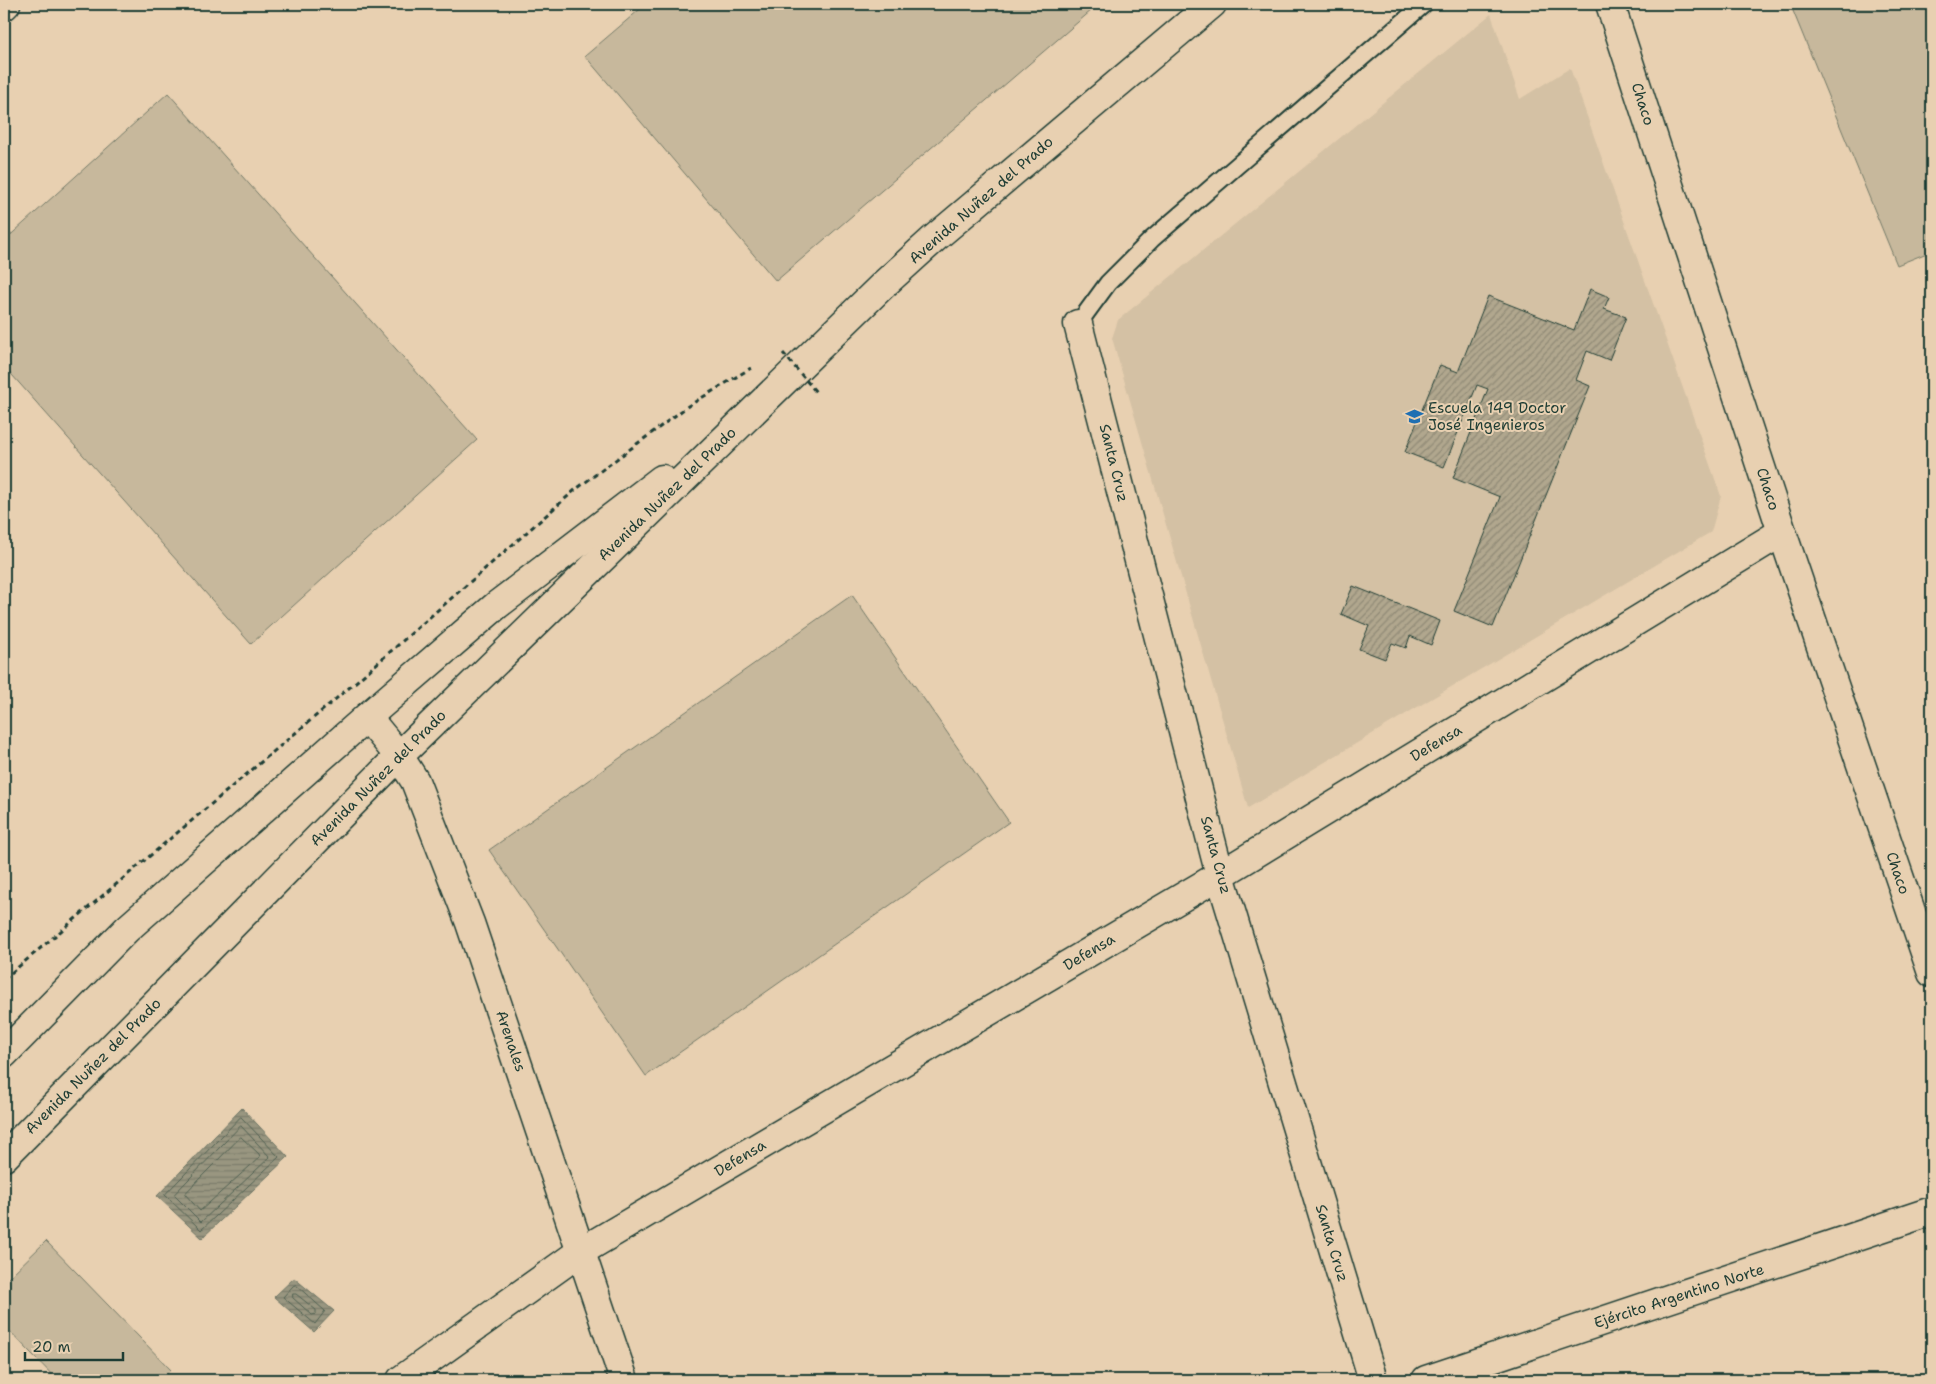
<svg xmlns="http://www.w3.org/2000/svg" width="1936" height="1384" viewBox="0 0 1936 1384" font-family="'Shantell Sans',sans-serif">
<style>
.built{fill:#d4c1a4}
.pitch{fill:#c7b89c;stroke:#737a68}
.water{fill:url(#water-rules);stroke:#687262}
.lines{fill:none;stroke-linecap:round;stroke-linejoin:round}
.shore{stroke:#506152;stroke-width:1}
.building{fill:url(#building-hatch);stroke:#1f3d34}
.service-casing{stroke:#1f3d34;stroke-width:20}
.minor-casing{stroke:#1f3d34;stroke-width:31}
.secondary-casing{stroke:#1f3d34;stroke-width:31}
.trunk-casing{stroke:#1f3d34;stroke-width:31}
.path{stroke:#1f3d34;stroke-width:3;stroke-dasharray:5 4;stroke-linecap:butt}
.service{stroke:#e8d0b1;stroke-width:16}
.minor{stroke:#e8d0b1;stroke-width:28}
.secondary{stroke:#e8d0b1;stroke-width:28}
.trunk{stroke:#e8d0b1;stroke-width:28}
.path-bridge{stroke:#1f3d34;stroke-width:3;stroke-dasharray:5 4;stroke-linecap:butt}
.labels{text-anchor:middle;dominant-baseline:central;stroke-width:4;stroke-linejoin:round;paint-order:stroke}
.street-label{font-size:15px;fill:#1f3d34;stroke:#e8d0b1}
.poi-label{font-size:15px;fill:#1f3d34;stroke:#e8d0b1;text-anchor:start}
</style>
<defs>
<pattern id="water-rules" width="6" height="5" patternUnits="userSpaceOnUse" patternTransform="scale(1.25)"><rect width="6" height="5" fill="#999680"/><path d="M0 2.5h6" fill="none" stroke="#7c7c6a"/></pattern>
<pattern id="building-hatch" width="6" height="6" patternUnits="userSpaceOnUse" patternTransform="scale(1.25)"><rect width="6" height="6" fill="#b1a78e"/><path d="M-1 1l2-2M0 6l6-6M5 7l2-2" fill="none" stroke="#8f8975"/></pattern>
</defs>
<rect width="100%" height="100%" fill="#e8d0b1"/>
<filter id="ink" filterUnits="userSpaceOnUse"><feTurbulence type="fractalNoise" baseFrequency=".02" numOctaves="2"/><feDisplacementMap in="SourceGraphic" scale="10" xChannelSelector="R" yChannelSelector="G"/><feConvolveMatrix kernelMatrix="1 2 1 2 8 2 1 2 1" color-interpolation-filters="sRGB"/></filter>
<g filter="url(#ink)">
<!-- built -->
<polygon class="built" points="1491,14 1520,99 1570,68 1721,496 1711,532 1248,808 1112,338 1118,320"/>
<!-- pitch -->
<g class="pitch">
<polygon points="646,4 1099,4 776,281 585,56"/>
<polygon points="1795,4 1932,4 1932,251 1897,265 1791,6"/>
<polygon points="168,93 477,440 251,644 4,366 4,241"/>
<polygon points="852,595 1009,822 646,1076 489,850"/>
<polygon points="46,1241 171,1370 161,1380 57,1380 4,1325 4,1282"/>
</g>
<!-- water -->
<g class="water">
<polygon points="242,1108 288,1157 202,1238 157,1196"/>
<polygon points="294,1278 334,1311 314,1332 274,1297"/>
</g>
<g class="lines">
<!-- shore -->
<g class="shore">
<polygon points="241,1117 279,1157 201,1230 165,1195"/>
<polygon points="241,1126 270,1157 201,1222 174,1195"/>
<polygon points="241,1137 259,1154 260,1157 200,1211 185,1194"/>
<polygon points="296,1285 325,1311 315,1324 283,1297 293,1286"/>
<polygon points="293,1294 296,1294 316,1310 316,1314 312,1315 293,1298"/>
</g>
</g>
<!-- building -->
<g class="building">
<polygon points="1590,289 1609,297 1604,309 1626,317 1609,360 1587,351 1576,380 1590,386 1493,627 1454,611 1500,497 1453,478 1488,389 1477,385 1444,467 1405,452 1440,365 1458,372 1488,296 1574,330"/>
<polygon points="1353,586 1440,621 1431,645 1410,636 1406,648 1392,643 1385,659 1359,649 1369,626 1341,614"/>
</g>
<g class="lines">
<defs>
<polyline id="service" points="1078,324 1108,283 1152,239 1424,4"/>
<g id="minor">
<polyline points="1610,4 1782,532 1932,973"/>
<polyline points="1078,324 1220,875 1373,1380"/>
<polyline points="367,717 399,756 415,781 470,923 624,1380"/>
<polyline points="401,1380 580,1252 1220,875 1782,532"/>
<polyline points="1426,1380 1932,1211"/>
</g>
<polyline id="secondary" points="4,6 6,4"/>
<g id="trunk">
<polyline points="4,1054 127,929 367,717 497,605 662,479"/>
<polyline points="4,1157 399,756 883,285 936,237 1212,4"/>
</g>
</defs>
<!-- service casing -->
<use href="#service" class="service-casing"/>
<!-- minor casing -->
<use href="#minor" class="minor-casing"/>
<!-- secondary casing -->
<use href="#secondary" class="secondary-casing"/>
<!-- trunk casing -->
<use href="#trunk" class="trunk-casing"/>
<!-- path -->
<polyline class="path" points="4,979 350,687 575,490 688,406 751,368"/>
<!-- service -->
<use href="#service" class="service"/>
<!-- minor -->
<use href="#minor" class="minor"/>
<!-- secondary -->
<use href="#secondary" class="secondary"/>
<!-- trunk -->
<use href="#trunk" class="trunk"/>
<!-- path-bridge -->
<polyline class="path-bridge" points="783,353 816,392"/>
</g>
</g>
<!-- icons -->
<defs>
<symbol id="school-bare" viewBox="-9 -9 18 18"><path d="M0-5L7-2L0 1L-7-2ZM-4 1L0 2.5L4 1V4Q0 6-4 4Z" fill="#1f6fb2" stroke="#e8d0b1" stroke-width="2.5" paint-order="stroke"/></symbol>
</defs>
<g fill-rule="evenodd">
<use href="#school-bare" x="1402" y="404" width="25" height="25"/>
</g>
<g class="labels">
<!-- street labels -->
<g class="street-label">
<text transform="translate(1643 104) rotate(72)">Chaco</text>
<text transform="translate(981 200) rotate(-41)">Avenida Nuñez del Prado</text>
<text transform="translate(1114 463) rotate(76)">Santa Cruz</text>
<text transform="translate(1768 489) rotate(72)">Chaco</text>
<text transform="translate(667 494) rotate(-44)">Avenida Nuñez del Prado</text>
<text transform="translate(1436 743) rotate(-31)">Defensa</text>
<text transform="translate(378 778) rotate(-45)">Avenida Nuñez del Prado</text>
<text transform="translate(1216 855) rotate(75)">Santa Cruz</text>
<text transform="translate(1898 873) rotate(71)">Chaco</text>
<text transform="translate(1089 952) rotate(-31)">Defensa</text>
<text transform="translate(511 1041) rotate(71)">Arenales</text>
<text transform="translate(93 1066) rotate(-45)">Avenida Nuñez del Prado</text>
<text transform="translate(740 1158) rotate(-31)">Defensa</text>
<text transform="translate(1332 1243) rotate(73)">Santa Cruz</text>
<text transform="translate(1679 1296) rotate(-18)">Ejército Argentino Norte</text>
</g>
<!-- poi labels -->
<g class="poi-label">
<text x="1428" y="408">Escuela 149 Doctor<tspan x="1428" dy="17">José Ingenieros</tspan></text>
</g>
</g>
<!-- margin -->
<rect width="1936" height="1384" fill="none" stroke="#e8d0b1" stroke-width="20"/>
<rect x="10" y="10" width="1916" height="1364" fill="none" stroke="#1f3d34" stroke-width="2" filter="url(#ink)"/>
<!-- scale -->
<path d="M25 1352v8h98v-8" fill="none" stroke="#1f3d34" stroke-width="2.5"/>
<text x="32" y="1352" font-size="15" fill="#1f3d34" stroke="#e8d0b1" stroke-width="4" paint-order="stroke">20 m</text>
</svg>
